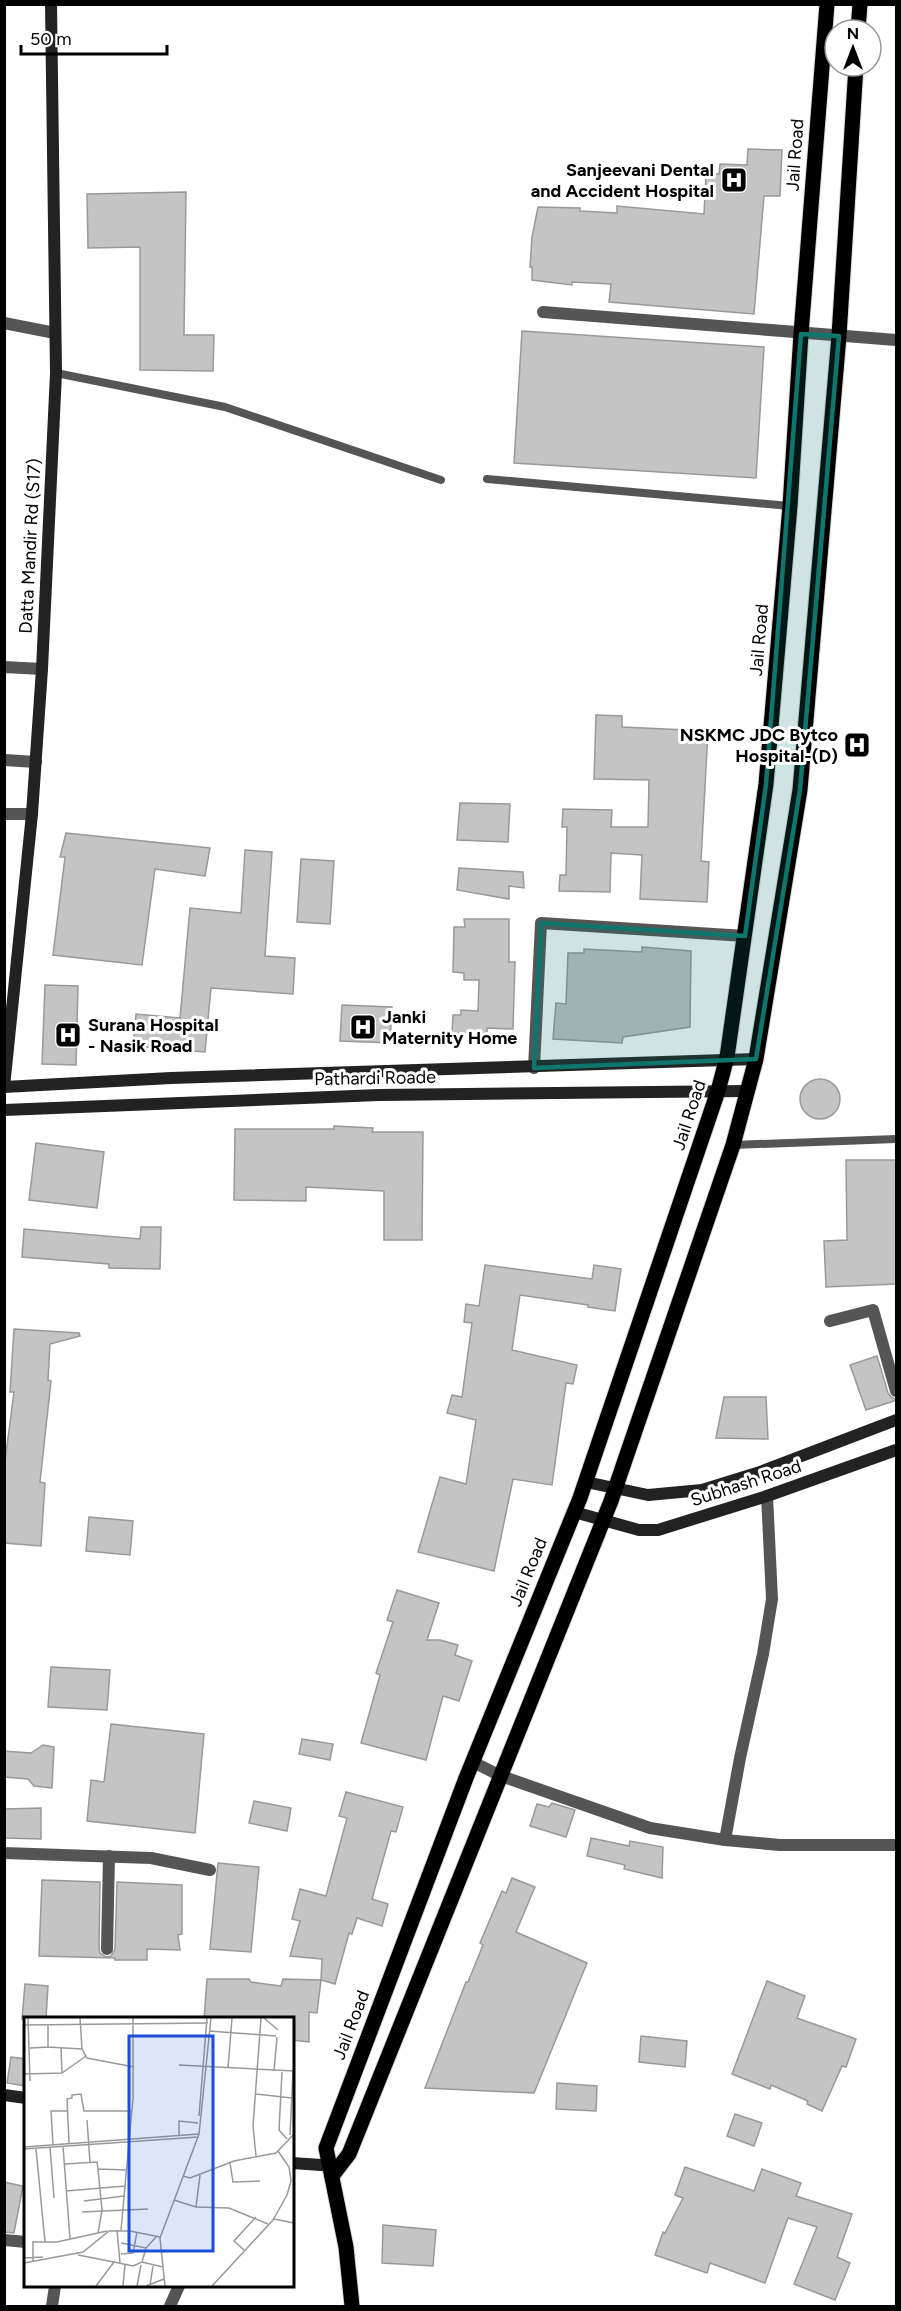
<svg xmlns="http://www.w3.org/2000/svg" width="901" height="2311" viewBox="0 0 901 2311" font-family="Figtree,sans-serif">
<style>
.building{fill:#c4c4c4;stroke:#999;stroke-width:1.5}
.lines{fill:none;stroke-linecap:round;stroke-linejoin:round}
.primary-casing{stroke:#dbdbdb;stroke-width:17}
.lane{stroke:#555;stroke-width:8}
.street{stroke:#555;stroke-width:12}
.secondary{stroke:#222;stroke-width:12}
.primary{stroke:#000;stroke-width:15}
.marked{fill:#0f766e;fill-opacity:0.2;stroke:#0f766e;stroke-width:4.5;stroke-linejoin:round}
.labels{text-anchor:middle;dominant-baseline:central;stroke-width:6;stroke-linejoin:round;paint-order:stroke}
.street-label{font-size:18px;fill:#000;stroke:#fff}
.poi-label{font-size:18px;font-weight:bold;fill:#000;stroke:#fff;text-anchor:end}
.inset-road{fill:none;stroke:#999;stroke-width:1.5}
.view{fill:#1d4ed8;fill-opacity:0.15;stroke:#1d4ed8;stroke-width:3}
.inset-edge{fill:none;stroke:#000;stroke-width:3}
</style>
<rect width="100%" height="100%" fill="#fff"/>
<!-- building -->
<g class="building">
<polygon points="748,149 782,150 780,196 764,196 754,314 609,302 611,284 572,282 572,285 532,280 532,267 530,267 532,237 538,207 580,208 580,211 617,213 617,206 704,214 706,174 719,174 720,164 747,165"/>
<polygon points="186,192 184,335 214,335 213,371 140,370 140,247 88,248 87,194"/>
<polygon points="522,331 764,347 756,478 514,463"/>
<polygon points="596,715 622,716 622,727 708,731 701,861 709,862 707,902 640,899 642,855 611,853 610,892 559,891 560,875 566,875 567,827 562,827 563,809 612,810 611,827 648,827 649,780 594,779"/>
<polygon points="460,803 510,804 508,842 457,840"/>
<polygon points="66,833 210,848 205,876 155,869 142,965 53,955 65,857 60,857"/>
<polygon points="245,850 272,852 265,956 295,958 293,994 211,988 205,1052 133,1046 136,1014 180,1018 190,908 241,913"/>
<polygon points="301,859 334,861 330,924 297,922"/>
<polygon points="459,868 523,872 524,888 509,886 509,899 457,890"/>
<polygon points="464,919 509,919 509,962 515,962 513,1029 487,1028 487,1033 452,1033 453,1015 461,1015 461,1010 478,1011 479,980 464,980 464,973 453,972 454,927 465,927"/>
<polygon points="642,947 691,951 690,1027 623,1037 622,1043 553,1039 556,1003 566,1004 568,953 584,953 584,949 642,952"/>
<polygon points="45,985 78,986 76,1065 42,1064"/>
<polygon points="342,1005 392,1007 390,1043 340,1041"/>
<circle cx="820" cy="1099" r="20"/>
<polygon points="334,1126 373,1128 372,1132 423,1132 422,1240 384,1240 384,1191 306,1187 306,1201 234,1200 235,1129 334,1129"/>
<polygon points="36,1143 104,1152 97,1208 29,1200"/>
<polygon points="846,1160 897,1160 897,1284 826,1287 824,1241 847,1240"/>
<polygon points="141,1227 161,1227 160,1269 109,1268 109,1264 22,1257 24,1229 140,1239"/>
<polygon points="485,1265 592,1279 594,1265 621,1269 615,1311 588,1307 588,1305 520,1295 512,1350 577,1365 573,1384 566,1383 552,1485 513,1479 494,1571 418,1552 440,1477 466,1484 476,1420 447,1413 452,1395 462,1397 472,1323 464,1322 466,1304 479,1306"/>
<polygon points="14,1329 79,1333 80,1336 50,1344 48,1380 51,1381 40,1482 45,1483 41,1546 4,1543 4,1469 14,1392 10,1392"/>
<polygon points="877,1356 888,1393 891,1397 897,1400 866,1410 850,1365"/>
<polygon points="724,1397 766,1397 768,1439 716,1438"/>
<polygon points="89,1517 133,1521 130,1555 86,1551"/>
<polygon points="397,1590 439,1603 427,1640 440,1640 458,1645 455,1655 472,1661 459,1701 443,1696 426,1760 361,1743 380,1675 376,1673 393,1622 387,1620"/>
<polygon points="51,1667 110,1670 107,1710 48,1707"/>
<polygon points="111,1724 204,1734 195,1833 87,1821 91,1780 104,1782"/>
<polygon points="302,1739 333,1744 330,1760 299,1754"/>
<polygon points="43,1745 54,1747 52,1788 34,1786 28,1779 4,1777 4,1751 31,1753"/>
<polygon points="346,1792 403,1807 396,1832 391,1831 372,1899 388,1904 382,1926 357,1918 352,1934 349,1933 335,1984 321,1980 322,1959 290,1956 300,1921 292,1919 300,1889 326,1896 347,1818 339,1816"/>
<polygon points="254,1801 291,1808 287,1831 249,1823"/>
<polygon points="552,1803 575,1810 566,1837 530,1826 537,1804 549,1807"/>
<polygon points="41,1808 41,1839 4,1838 4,1809"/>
<polygon points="591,1838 629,1846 630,1841 663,1847 662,1878 624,1869 625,1865 587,1856"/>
<polygon points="218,1863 259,1867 251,1952 210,1949"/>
<polygon points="512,1878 535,1887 516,1932 587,1963 534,2093 425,2088 466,1982 468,1982 483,1945 480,1943 502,1891 506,1893"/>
<polygon points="42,1880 100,1882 99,1949 100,1953 106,1957 111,1956 115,1949 117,1882 182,1885 182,1934 178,1935 180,1950 147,1949 147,1960 115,1960 115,1958 39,1956"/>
<polygon points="207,1979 249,1979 251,1982 281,1986 283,1979 321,1980 317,2013 309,2012 309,2042 292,2040 292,2019 204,2019"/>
<polygon points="767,1981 805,1996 797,2018 856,2039 846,2067 842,2066 822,2111 807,2104 808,2101 771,2085 770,2089 732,2074"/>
<polygon points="25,1984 48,1986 46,2019 22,2019"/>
<polygon points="641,2036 687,2041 685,2067 639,2062"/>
<polygon points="11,2057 26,2059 26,2086 7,2083"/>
<polygon points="557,2083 597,2086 596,2111 556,2109"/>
<polygon points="735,2114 762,2123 754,2146 727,2136"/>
<polygon points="685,2167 754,2191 762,2169 801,2183 796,2196 852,2214 837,2257 850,2263 835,2300 794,2284 817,2227 788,2218 765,2283 710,2263 707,2273 655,2255 663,2232 665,2233 683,2198 675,2195"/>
<polygon points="4,2182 23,2186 14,2233 4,2232"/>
<polygon points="383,2225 436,2230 433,2266 382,2263"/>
</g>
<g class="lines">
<defs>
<g id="primary">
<polyline points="858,30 860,4"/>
<polyline points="332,2176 349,2154 611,1501 733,1145 756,1059 800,790 839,336 856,66"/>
<polyline points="352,2306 346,2247 326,2148 466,1778 580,1498 718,1091 727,1057 766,784 790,506 801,334 827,4"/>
</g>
</defs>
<!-- primary casing -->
<use href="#primary" class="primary-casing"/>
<!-- lane -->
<g class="lane">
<polyline points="56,373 225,407 441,480"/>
<polyline points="487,479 790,506"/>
<polyline points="733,1145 896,1139"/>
</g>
<!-- street -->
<g class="street">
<polyline points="543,312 896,340"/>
<polyline points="4,323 55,333"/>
<polyline points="4,667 42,669"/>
<polyline points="4,760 36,762"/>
<polyline points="4,814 32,814"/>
<polyline points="534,1068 541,923 745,936"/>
<polyline points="830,1321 873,1310 896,1391"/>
<polyline points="473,1762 501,1776 650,1828 725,1840 780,1845 896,1845"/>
<polyline points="725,1840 740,1758 763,1654 772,1599 767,1496"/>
<polyline points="4,1853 151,1858 210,1870"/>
<polyline points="107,1949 109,1856"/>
<polyline points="4,2240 26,2242"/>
<polyline points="52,2306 55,2286"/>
<polyline points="170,2306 179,2286"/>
</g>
<!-- secondary -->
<g class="secondary">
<polyline points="4,1087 32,814 42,669 56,373 51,4"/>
<polyline points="4,1087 171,1078 756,1059"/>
<polyline points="4,1110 379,1095 747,1091"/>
<polyline points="586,1482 648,1495 702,1490 760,1472 896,1420"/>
<polyline points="574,1512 639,1530 658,1530 767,1496 896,1450"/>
<polyline points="4,2095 26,2098"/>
<polyline points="292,2163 336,2166"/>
</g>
<!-- primary -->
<use href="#primary" class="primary"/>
</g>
<!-- marked area -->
<path class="marked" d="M801 334 839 336 800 790 756 1059 534 1068 541 923 745 936 766 784Z"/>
<!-- icons -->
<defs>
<symbol id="hospital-square" viewBox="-11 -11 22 22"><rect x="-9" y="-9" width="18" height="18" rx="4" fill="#000" stroke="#fff"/><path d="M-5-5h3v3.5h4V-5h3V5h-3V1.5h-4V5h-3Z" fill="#fff"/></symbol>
</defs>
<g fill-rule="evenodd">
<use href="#hospital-square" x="719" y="165" width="30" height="30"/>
<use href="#hospital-square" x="842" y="730" width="30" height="30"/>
<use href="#hospital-square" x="348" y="1012" width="30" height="30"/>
<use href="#hospital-square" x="53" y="1020" width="30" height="30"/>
</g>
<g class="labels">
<!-- street labels -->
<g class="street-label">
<text transform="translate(795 155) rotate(-86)">Jail Road</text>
<text transform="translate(30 546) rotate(-87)">Datta Mandir Rd (S17)</text>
<text transform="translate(759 640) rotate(-85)">Jail Road</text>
<text transform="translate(375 1078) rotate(-1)">Pathardi Roade</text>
<text transform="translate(689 1115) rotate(-72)">Jail Road</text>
<text transform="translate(746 1483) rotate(-18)">Subhash Road</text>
<text transform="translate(528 1572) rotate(-68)">Jail Road</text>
<text transform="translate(351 2025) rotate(-69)">Jail Road</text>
</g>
<!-- poi labels -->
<g class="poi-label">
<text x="714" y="170">Sanjeevani Dental<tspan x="714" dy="21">and Accident Hospital</tspan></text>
<text x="838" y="735">NSKMC JDC Bytco<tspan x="838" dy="21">Hospital-(D)</tspan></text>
<text x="382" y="1017" text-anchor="start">Janki<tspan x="382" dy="21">Maternity Home</tspan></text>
<text x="88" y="1025" text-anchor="start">Surana Hospital<tspan x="88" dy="21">- Nasik Road</tspan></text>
</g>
</g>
<!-- overview -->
<g transform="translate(24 2017)">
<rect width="270" height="270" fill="#fff"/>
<path class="inset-road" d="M4 1 6 64M56 1 58 32 63 41 110 50M240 1 254 13M0 8 184 6M185 14 252 19M24 30 58 32M6 31 24 30V8M37 31 38 56M155 48 270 54M204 51 208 1M250 54 253 20M258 55 255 113 263 122M0 57 38 56 62 39M232 77 268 81M175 99 183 1M63 103 66 145M155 118V104L174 106M266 118 269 55M45 126 43 82 48 81V78L57 77 60 94H108M29 128 27 94H43M39 129 46 222M0 130 175 117M26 130 30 181M0 132 174 120M12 132 21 225M232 139 229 109 237 1M206 146 209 165 236 164M41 147 73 145 74 152M159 159 166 161 210 144 252 136 270 117M42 174 101 169M150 183 172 190 205 191 244 207M60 184 100 179M172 190 176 158M58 195 124 192M250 202 270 206M93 213 96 246M97 213 109 81V1M74 216 78 193 74 152 103 153M97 226 122 231M220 233 210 224 232 200M97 237 109 236 113 215M54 238 90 245 72 269M0 241 19 240M9 245V225H33L83 214M90 245 109 249 118 245 139 250M118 245 122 231 132 220M0 246 59 235 85 214H106L136 220M126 268 129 249M99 269 101 247M113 269 117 248M122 269 140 262M141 269 136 221 175 117 187 1M188 269 249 203 263 178 267 164 265 150 254 134"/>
<path class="view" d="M105 19H189V234H105Z"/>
<rect width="270" height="270" class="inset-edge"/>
</g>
<!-- border -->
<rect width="901" height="2311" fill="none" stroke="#000000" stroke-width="12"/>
<!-- north arrow -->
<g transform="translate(853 48)"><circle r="28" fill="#ffffff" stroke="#999999" stroke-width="1.5"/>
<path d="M0-4.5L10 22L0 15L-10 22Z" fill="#000000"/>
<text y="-9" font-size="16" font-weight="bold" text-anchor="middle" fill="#000000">N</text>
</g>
<!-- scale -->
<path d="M21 45v9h146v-9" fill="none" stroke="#000000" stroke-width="3"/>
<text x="30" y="45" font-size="18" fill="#000000" stroke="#ffffff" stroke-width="4.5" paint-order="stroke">50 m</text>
</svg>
